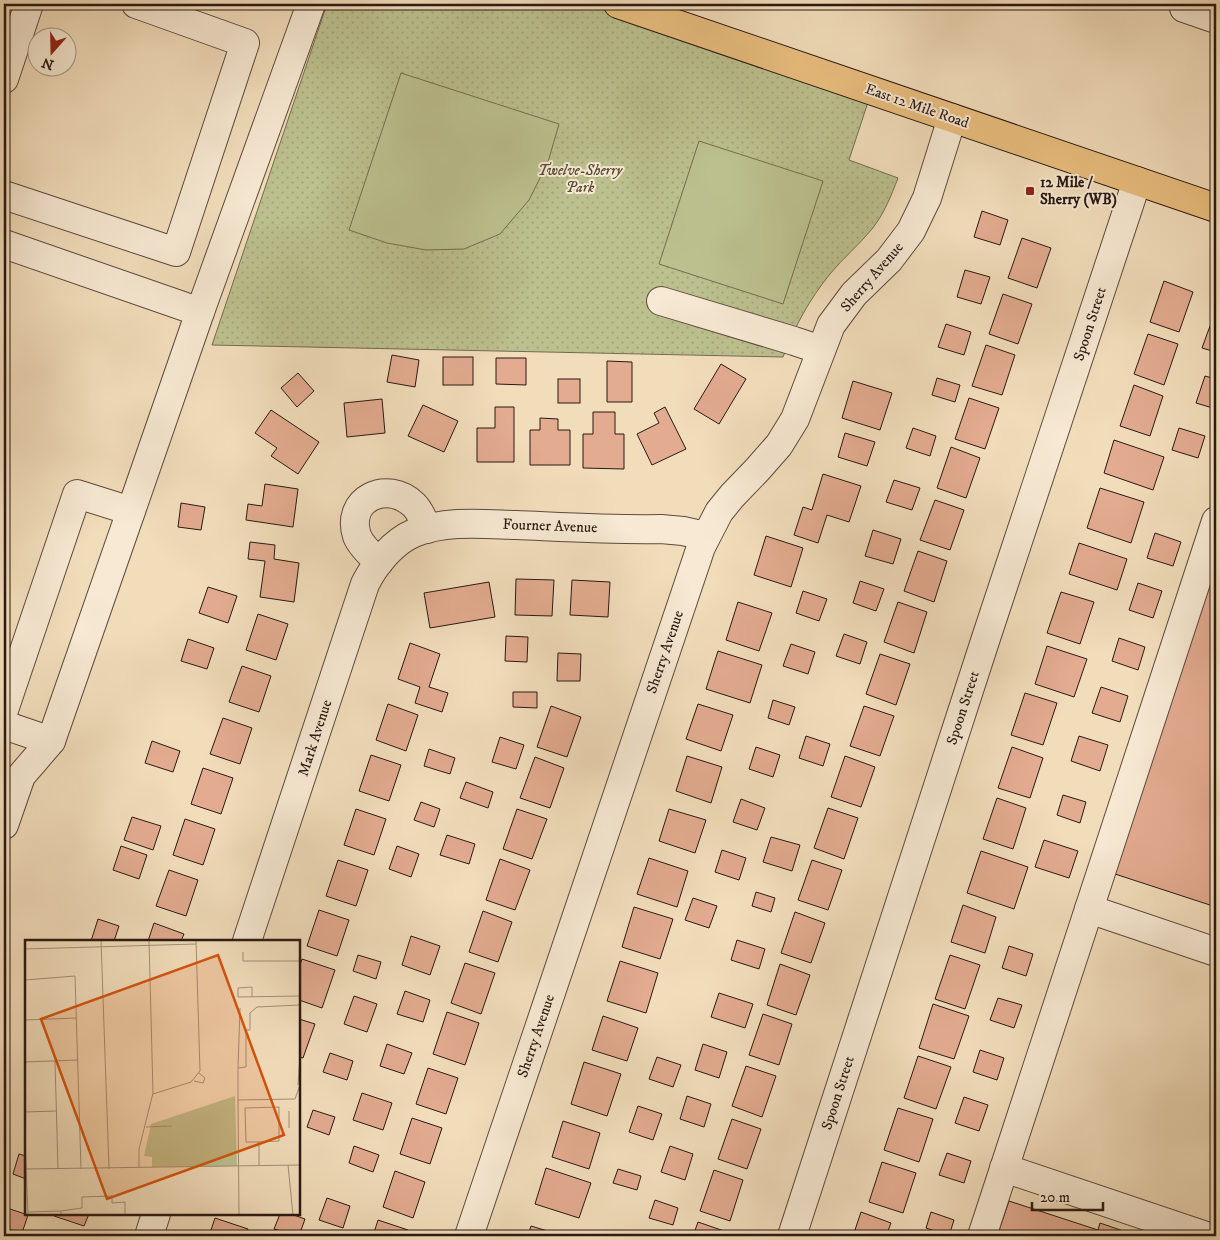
<svg xmlns="http://www.w3.org/2000/svg" width="1220" height="1240" viewBox="0 0 1220 1240" font-family="'IM FELL DW Pica',serif">
<defs>
<pattern id="grass-dots" width="8" height="8" patternUnits="userSpaceOnUse" patternTransform="scale(1.25)"><rect width="8" height="8" fill="#bcc08f"/><path d="M2 2h.1M6 6h.1" fill="none" stroke="#a2a47a" stroke-width="1.8" stroke-linecap="round"/></pattern>
</defs>
<rect width="100%" height="100%" fill="#f2ddbb"/>
<filter id="stains"><feTurbulence type="fractalNoise" baseFrequency=".004" numOctaves="4"/><feColorMatrix values="0 0 0 0 .2 0 0 0 0 .09 0 0 0 0 .02 0 0 0 .5 -.17"/></filter>
<radialGradient id="worn" r=".72"><stop offset=".6" stop-color="#630" stop-opacity="0"/><stop offset="1" stop-color="#630" stop-opacity=".3"/></radialGradient>
<path fill="url(#grass-dots)" stroke="#736c51" d="M327,4H608L871,93L849,160L898,178C891,196 884,214 872,229C859,245 843,258 830,274C809,300 795,326 783,357L212,345Z"/>
<g fill="#bcc08f" stroke="#736c51">
<polygon points="401,73 559,124 548,162 529,200 500,234 464,249 426,250 387,243 349,230"/>
<polygon points="699,141 823,181 783,304 659,264"/>
</g>
<g fill="#e3ab90" stroke="#2a1913">
<polygon points="982,211 1008,220 1000,245 974,237"/>
<polygon points="1022,238 1051,248 1037,288 1008,278"/>
<polygon points="965,270 990,277 981,304 957,297"/>
<polygon points="1164,281 1193,292 1179,332 1150,322"/>
<polygon points="1003,294 1032,304 1018,344 989,334"/>
<polygon points="946,324 971,332 964,355 938,347"/>
<polygon points="1210,326 1216,328 1216,352 1202,348"/>
<polygon points="1148,334 1178,344 1164,385 1134,374"/>
<polygon points="986,345 1015,355 1002,395 972,386"/>
<polygon points="392,355 419,360 415,387 387,382"/>
<rect x="443" y="357" width="30" height="28"/>
<polygon points="496,358 526,358 526,385 496,384"/>
<polygon points="607,361 632,362 632,402 607,402"/>
<polygon points="721,364 746,379 719,424 694,409"/>
<polygon points="298,373 314,391 297,407 281,388"/>
<polygon points="1205,376 1216,379 1216,409 1196,403"/>
<polygon points="937,378 960,385 955,402 932,395"/>
<rect x="558" y="379" width="22" height="24"/>
<polygon points="853,381 892,393 880,430 842,418"/>
<polygon points="1134,385 1163,396 1150,436 1120,426"/>
<polygon points="969,398 999,408 985,449 955,439"/>
<polygon points="382,399 385,433 347,437 344,403"/>
<polygon points="423,405 458,421 444,452 408,436"/>
<polygon points="495,407 514,407 514,462 477,462 477,428 495,428"/>
<polygon points="665,407 686,449 652,465 637,434 659,423 654,413"/>
<polygon points="271,410 319,442 298,474 271,456 277,448 255,433"/>
<polygon points="593,412 615,412 615,434 624,434 624,469 583,468 583,434 593,434"/>
<polygon points="540,418 558,419 558,430 570,430 570,465 530,465 530,430 540,430"/>
<polygon points="913,428 936,436 930,456 906,448"/>
<polygon points="1179,428 1205,436 1198,458 1172,450"/>
<polygon points="845,433 875,442 867,466 838,457"/>
<polygon points="1114,440 1164,457 1153,490 1104,473"/>
<polygon points="951,447 980,458 966,498 937,488"/>
<polygon points="823,474 861,486 849,522 827,515 818,543 794,535 803,507 812,510"/>
<polygon points="894,480 920,488 912,510 886,502"/>
<polygon points="265,484 298,489 293,527 246,520 248,504 262,506"/>
<polygon points="1100,488 1144,502 1131,543 1087,528"/>
<polygon points="935,500 964,510 950,550 920,540"/>
<polygon points="181,503 205,507 201,530 178,527"/>
<polygon points="873,530 901,539 893,564 865,556"/>
<polygon points="1155,533 1181,542 1173,566 1147,558"/>
<polygon points="766,536 803,548 791,587 754,575"/>
<polygon points="250,542 275,545 274,559 299,563 294,602 260,597 265,561 248,559"/>
<polygon points="1079,543 1127,559 1117,590 1069,574"/>
<polygon points="918,551 947,561 934,602 904,591"/>
<polygon points="1216,566 1216,907 1115,874"/>
<polygon points="516,579 554,580 552,616 515,615"/>
<polygon points="572,580 610,582 608,617 570,615"/>
<polygon points="860,581 884,589 876,611 853,603"/>
<polygon points="489,582 495,617 430,628 424,593"/>
<polygon points="1138,583 1162,591 1153,618 1129,610"/>
<polygon points="208,587 237,596 228,623 199,613"/>
<polygon points="803,591 827,599 819,621 796,613"/>
<polygon points="1061,592 1094,602 1080,644 1047,633"/>
<polygon points="738,602 772,613 759,651 726,640"/>
<polygon points="898,602 927,612 914,653 884,642"/>
<polygon points="258,614 288,624 276,660 246,650"/>
<polygon points="844,634 867,642 860,664 836,656"/>
<polygon points="506,636 528,637 527,662 505,661"/>
<polygon points="1119,638 1145,647 1138,670 1112,661"/>
<polygon points="188,639 214,648 207,669 181,661"/>
<polygon points="410,643 440,654 429,687 448,693 442,712 415,703 420,687 398,679"/>
<polygon points="791,644 815,652 808,674 783,666"/>
<polygon points="1047,646 1087,659 1074,697 1035,684"/>
<polygon points="718,651 762,665 750,703 706,689"/>
<polygon points="558,653 581,654 580,681 557,681"/>
<polygon points="880,654 910,664 896,705 866,694"/>
<polygon points="242,666 271,676 259,712 229,702"/>
<polygon points="1101,687 1128,696 1120,722 1092,713"/>
<polygon points="513,692 537,692 537,708 513,707"/>
<polygon points="1025,693 1057,703 1043,745 1011,735"/>
<polygon points="773,700 795,707 789,725 768,718"/>
<polygon points="388,704 418,715 406,751 376,740"/>
<polygon points="698,704 733,715 721,751 686,739"/>
<polygon points="551,706 581,717 567,757 537,747"/>
<polygon points="864,706 894,716 880,756 850,746"/>
<polygon points="223,718 252,728 240,764 210,754"/>
<polygon points="806,736 830,744 823,766 799,758"/>
<polygon points="1079,736 1108,745 1100,771 1071,761"/>
<polygon points="500,737 524,745 516,769 492,762"/>
<polygon points="152,741 180,751 173,772 145,763"/>
<polygon points="756,747 780,755 773,777 749,769"/>
<polygon points="1012,747 1043,758 1030,798 998,788"/>
<polygon points="429,749 455,758 450,774 424,766"/>
<polygon points="371,755 401,765 389,801 359,791"/>
<polygon points="687,756 722,767 711,803 676,791"/>
<polygon points="845,756 875,767 861,807 831,797"/>
<polygon points="535,757 564,768 550,808 520,798"/>
<polygon points="203,768 233,778 221,814 191,804"/>
<polygon points="466,782 493,792 488,808 460,798"/>
<polygon points="1063,795 1086,802 1080,823 1057,815"/>
<polygon points="997,798 1026,808 1013,849 983,839"/>
<polygon points="741,799 765,808 757,830 733,822"/>
<polygon points="421,802 440,809 434,827 414,820"/>
<polygon points="828,808 858,818 844,859 814,848"/>
<polygon points="356,809 386,819 374,855 344,845"/>
<polygon points="517,809 547,819 532,859 503,849"/>
<polygon points="669,809 706,820 695,853 659,841"/>
<polygon points="132,817 161,826 153,850 124,840"/>
<polygon points="185,819 215,829 203,865 173,855"/>
<polygon points="447,835 475,844 469,864 440,855"/>
<polygon points="771,837 800,845 792,871 763,862"/>
<polygon points="1044,840 1078,851 1069,878 1035,867"/>
<polygon points="121,846 147,855 139,879 113,870"/>
<polygon points="397,846 419,854 411,877 389,869"/>
<polygon points="722,850 746,858 739,880 715,872"/>
<polygon points="981,851 1028,867 1014,909 967,893"/>
<polygon points="649,858 688,871 677,907 637,894"/>
<polygon points="500,859 530,870 515,910 486,900"/>
<polygon points="338,860 368,870 356,906 326,896"/>
<polygon points="812,860 842,870 828,910 798,900"/>
<polygon points="169,870 198,880 186,916 156,906"/>
<polygon points="756,892 775,898 771,912 752,906"/>
<polygon points="693,898 717,906 709,928 685,920"/>
<polygon points="963,905 996,917 985,953 951,942"/>
<polygon points="634,907 673,919 660,959 622,947"/>
<polygon points="319,910 349,920 337,956 307,946"/>
<polygon points="483,911 512,922 498,962 469,952"/>
<polygon points="795,912 825,923 811,963 781,953"/>
<polygon points="98,919 119,926 114,941 91,941"/>
<polygon points="154,923 184,934 181,941 148,941"/>
<polygon points="411,936 440,946 430,975 402,965"/>
<polygon points="737,940 765,949 759,969 731,960"/>
<polygon points="1009,946 1033,954 1026,976 1002,968"/>
<polygon points="358,955 381,962 376,979 353,971"/>
<polygon points="950,955 980,965 965,1009 935,999"/>
<polygon points="302,959 335,970 322,1008 299,1000 299,968"/>
<polygon points="620,961 658,973 646,1013 607,1001"/>
<polygon points="465,963 495,973 481,1014 451,1003"/>
<polygon points="780,964 810,975 796,1015 767,1005"/>
<polygon points="405,991 430,1000 423,1022 397,1014"/>
<polygon points="719,993 753,1004 745,1028 711,1017"/>
<polygon points="354,996 377,1004 367,1032 344,1024"/>
<polygon points="998,998 1022,1005 1014,1028 990,1020"/>
<polygon points="933,1004 969,1016 954,1059 919,1048"/>
<polygon points="447,1012 479,1023 465,1065 433,1054"/>
<polygon points="763,1014 792,1024 779,1065 749,1055"/>
<polygon points="603,1016 638,1028 627,1061 592,1050"/>
<polygon points="299,1019 315,1024 303,1058 299,1057"/>
<polygon points="387,1044 412,1053 404,1074 380,1066"/>
<polygon points="703,1044 727,1052 719,1078 695,1070"/>
<polygon points="980,1050 1004,1058 997,1080 973,1072"/>
<polygon points="330,1053 353,1061 347,1080 323,1072"/>
<polygon points="918,1056 951,1067 936,1109 904,1098"/>
<polygon points="657,1057 681,1065 673,1087 649,1079"/>
<polygon points="584,1062 621,1074 607,1116 571,1104"/>
<polygon points="746,1066 776,1076 762,1117 732,1106"/>
<polygon points="428,1068 458,1078 446,1114 416,1104"/>
<polygon points="362,1093 392,1103 383,1130 353,1120"/>
<polygon points="687,1096 711,1104 704,1127 680,1119"/>
<polygon points="964,1097 988,1105 979,1131 955,1123"/>
<polygon points="638,1106 662,1114 653,1140 629,1132"/>
<polygon points="898,1108 933,1119 919,1162 884,1150"/>
<polygon points="313,1110 335,1117 329,1135 307,1127"/>
<polygon points="412,1118 442,1128 430,1164 400,1154"/>
<polygon points="732,1119 761,1129 747,1169 718,1159"/>
<polygon points="563,1121 600,1133 589,1169 552,1157"/>
<polygon points="354,1146 379,1155 373,1172 349,1163"/>
<polygon points="670,1146 693,1154 685,1180 661,1172"/>
<polygon points="947,1153 971,1161 964,1183 939,1175"/>
<polygon points="19,1154 26,1156 26,1179 13,1174"/>
<polygon points="882,1162 916,1173 903,1213 869,1202"/>
<polygon points="546,1168 591,1183 579,1218 535,1204"/>
<polygon points="618,1169 641,1176 637,1190 613,1183"/>
<polygon points="714,1170 743,1180 730,1221 700,1211"/>
<polygon points="395,1171 425,1182 413,1218 383,1207"/>
<polygon points="327,1198 350,1206 343,1228 319,1220"/>
<polygon points="655,1200 678,1208 673,1225 649,1218"/>
<polygon points="1009,1201 1098,1230 1100,1223 1138,1236 997,1236"/>
<polygon points="4,1207 28,1215 22,1233 4,1228"/>
<polygon points="861,1212 891,1223 886,1236 853,1236"/>
<polygon points="931,1212 954,1220 949,1236 926,1228"/>
<polygon points="55,1214 89,1214 84,1226 54,1216"/>
<polygon points="280,1214 291,1214 305,1219 299,1236 274,1229"/>
<polygon points="215,1218 248,1229 245,1236 209,1236"/>
<polygon points="378,1220 408,1230 406,1236 373,1236"/>
<polygon points="698,1222 727,1232 726,1236 693,1236"/>
<polygon points="531,1226 564,1236 528,1236"/>
</g>
<g fill="none" stroke-linecap="round" stroke-linejoin="round">
<defs>
<g id="minor">
<polyline points="1185,4 1184,8 1216,19"/>
<polyline points="4,79 29,4"/>
<polyline points="4,195 176,252 245,43 136,4"/>
<polyline points="4,244 200,312 131,511 77,494 4,710"/>
<polyline points="661,301 794,341 821,350"/>
<polyline points="200,312 311,4"/>
<path d="M379,562C371,555 361,546 357,536C345,499 387,479 414,505C420,511 424,521 427,529"/>
<polyline points="4,725 51,741"/>
<polyline points="4,825 21,776 51,741 131,511"/>
<polyline points="1089,909 1216,952"/>
<path d="M247,941L365,584C375,564 393,542 414,533C446,520 483,524 516,525C564,527 613,530 661,529L683,531L705,536"/>
<polyline points="1004,1168 1206,1236"/>
<polyline points="149,1236 156,1214"/>
<polyline points="469,1236 701,547 719,512 732,496 757,470 779,445 795,419 831,325 854,294 889,260 911,231 927,198 952,118"/>
<polyline points="792,1236 985,641 1137,181"/>
<polyline points="982,1236 1216,521"/>
</g>
<polyline id="major" points="618,4 1216,208"/>
</defs>
<use href="#minor" stroke="#5c4a3d" stroke-width="30"/>
<use href="#major" stroke="#2a1913" stroke-width="30"/>
<use href="#minor" stroke="#f7e9d3" stroke-width="28"/>
<use href="#major" stroke="#e9be7e" stroke-width="28"/>
</g>
<rect fill="#8f2418" stroke="#f7e9d3" stroke-width="2" x="1025" y="186" width="10" height="10" rx="2.5"/>
<g text-anchor="middle" dominant-baseline="central" stroke-width="4" stroke-linejoin="round" paint-order="stroke">
<g font-size="15" fill="#2a1913" stroke="#f7e9d3">
<text transform="translate(917 106) rotate(19)">East 12 Mile Road</text>
<text transform="translate(872 277) rotate(-49)">Sherry Avenue</text>
<text transform="translate(1090 324) rotate(-72)">Spoon Street</text>
<text transform="translate(550 526) rotate(2)">Fourner Avenue</text>
<text transform="translate(665 652) rotate(-71)">Sherry Avenue</text>
<text transform="translate(963 708) rotate(-72)">Spoon Street</text>
<text transform="translate(315 738) rotate(-72)">Mark Avenue</text>
<text transform="translate(536 1036) rotate(-71)">Sherry Avenue</text>
<text transform="translate(838 1093) rotate(-72)">Spoon Street</text>
</g>
<g font-size="15" font-style="italic" fill="#564b38" stroke="#f7e9d3">
<text x="580" y="170">Twelve-Sherry<tspan x="580" dy="17">Park</tspan></text>
</g>
<g font-size="15" font-weight="bold" fill="#2a1913" stroke="#f7e9d3" text-anchor="start">
<text x="1040" y="182">12 Mile /<tspan x="1040" dy="17">Sherry (WB)</tspan></text>
</g>
</g>
<g transform="translate(25 940)">
<rect width="275" height="275" fill="#f2ddbb"/>
<path d="M210,156L212,226L127,227V217L119,216L126,184Z" fill="#bcc08f"/>
<path d="M196,180L197,205L171,206L174,187L184,181ZM149,191L150,211L130,212L129,192Z" fill="#bcc08f"/>
<path fill="none" stroke="#a28f78" stroke-width="1" d="M76,0L84,229M0,9L171,4M218,12V21H275M0,40L50,36L56,229M227,57V47L213,48V57L275,56M275,65L232,67L225,73V90H221V127L213,128V160L270,159L275,145M0,80L51,78M30,121L33,229M0,122L53,120M213,128L215,68M169,141L178,143L180,138L174,133M273,145L275,116M128,154L166,142L175,131L171,0M213,160L214,275M264,171V188M0,172L31,171M121,187L147,186M0,201L3,275M234,202H221L220,168L254,167V201L234,202V225M263,225L268,275M114,228V209L128,153L124,0M0,229L275,225M36,271L57,268V257L87,256V263L100,262V275M3,272L36,271V275"/>
<path fill="#d5530d" fill-opacity="0.15" stroke="#d5530d" stroke-width="2.5" d="M193,15L259,195L82,259L16,79Z"/>
<rect width="275" height="275" fill="none" stroke="#2a1913" stroke-width="2.5"/>
</g>
<rect width="1220" height="1240" fill="none" stroke="#f2ddbb" stroke-width="20"/>
<rect x="5" y="5" width="1210" height="1230" fill="none" stroke="#2a1913" stroke-width="2.5"/>
<rect x="10" y="10" width="1200" height="1220" fill="none" stroke="#2a1913"/>
<g transform="translate(52 52) rotate(200)"><circle r="24" fill="#f7e9d3" stroke="#a59686"/>
<path d="M0-4L9 19L0 12L-9 19Z" fill="#8f2418"/>
<text y="-8" font-size="14" font-weight="bold" text-anchor="middle" fill="#2a1913">N</text>
</g>
<path d="M1032 1202v8h71v-8" fill="none" stroke="#2a1913" stroke-width="2.5"/>
<text x="1040" y="1202" font-size="15" fill="#2a1913" stroke="#f7e9d3" stroke-width="4" paint-order="stroke">20 m</text>
<rect width="100%" height="100%" filter="url(#stains)"/>
<rect width="100%" height="100%" fill="url(#worn)"/>
</svg>
